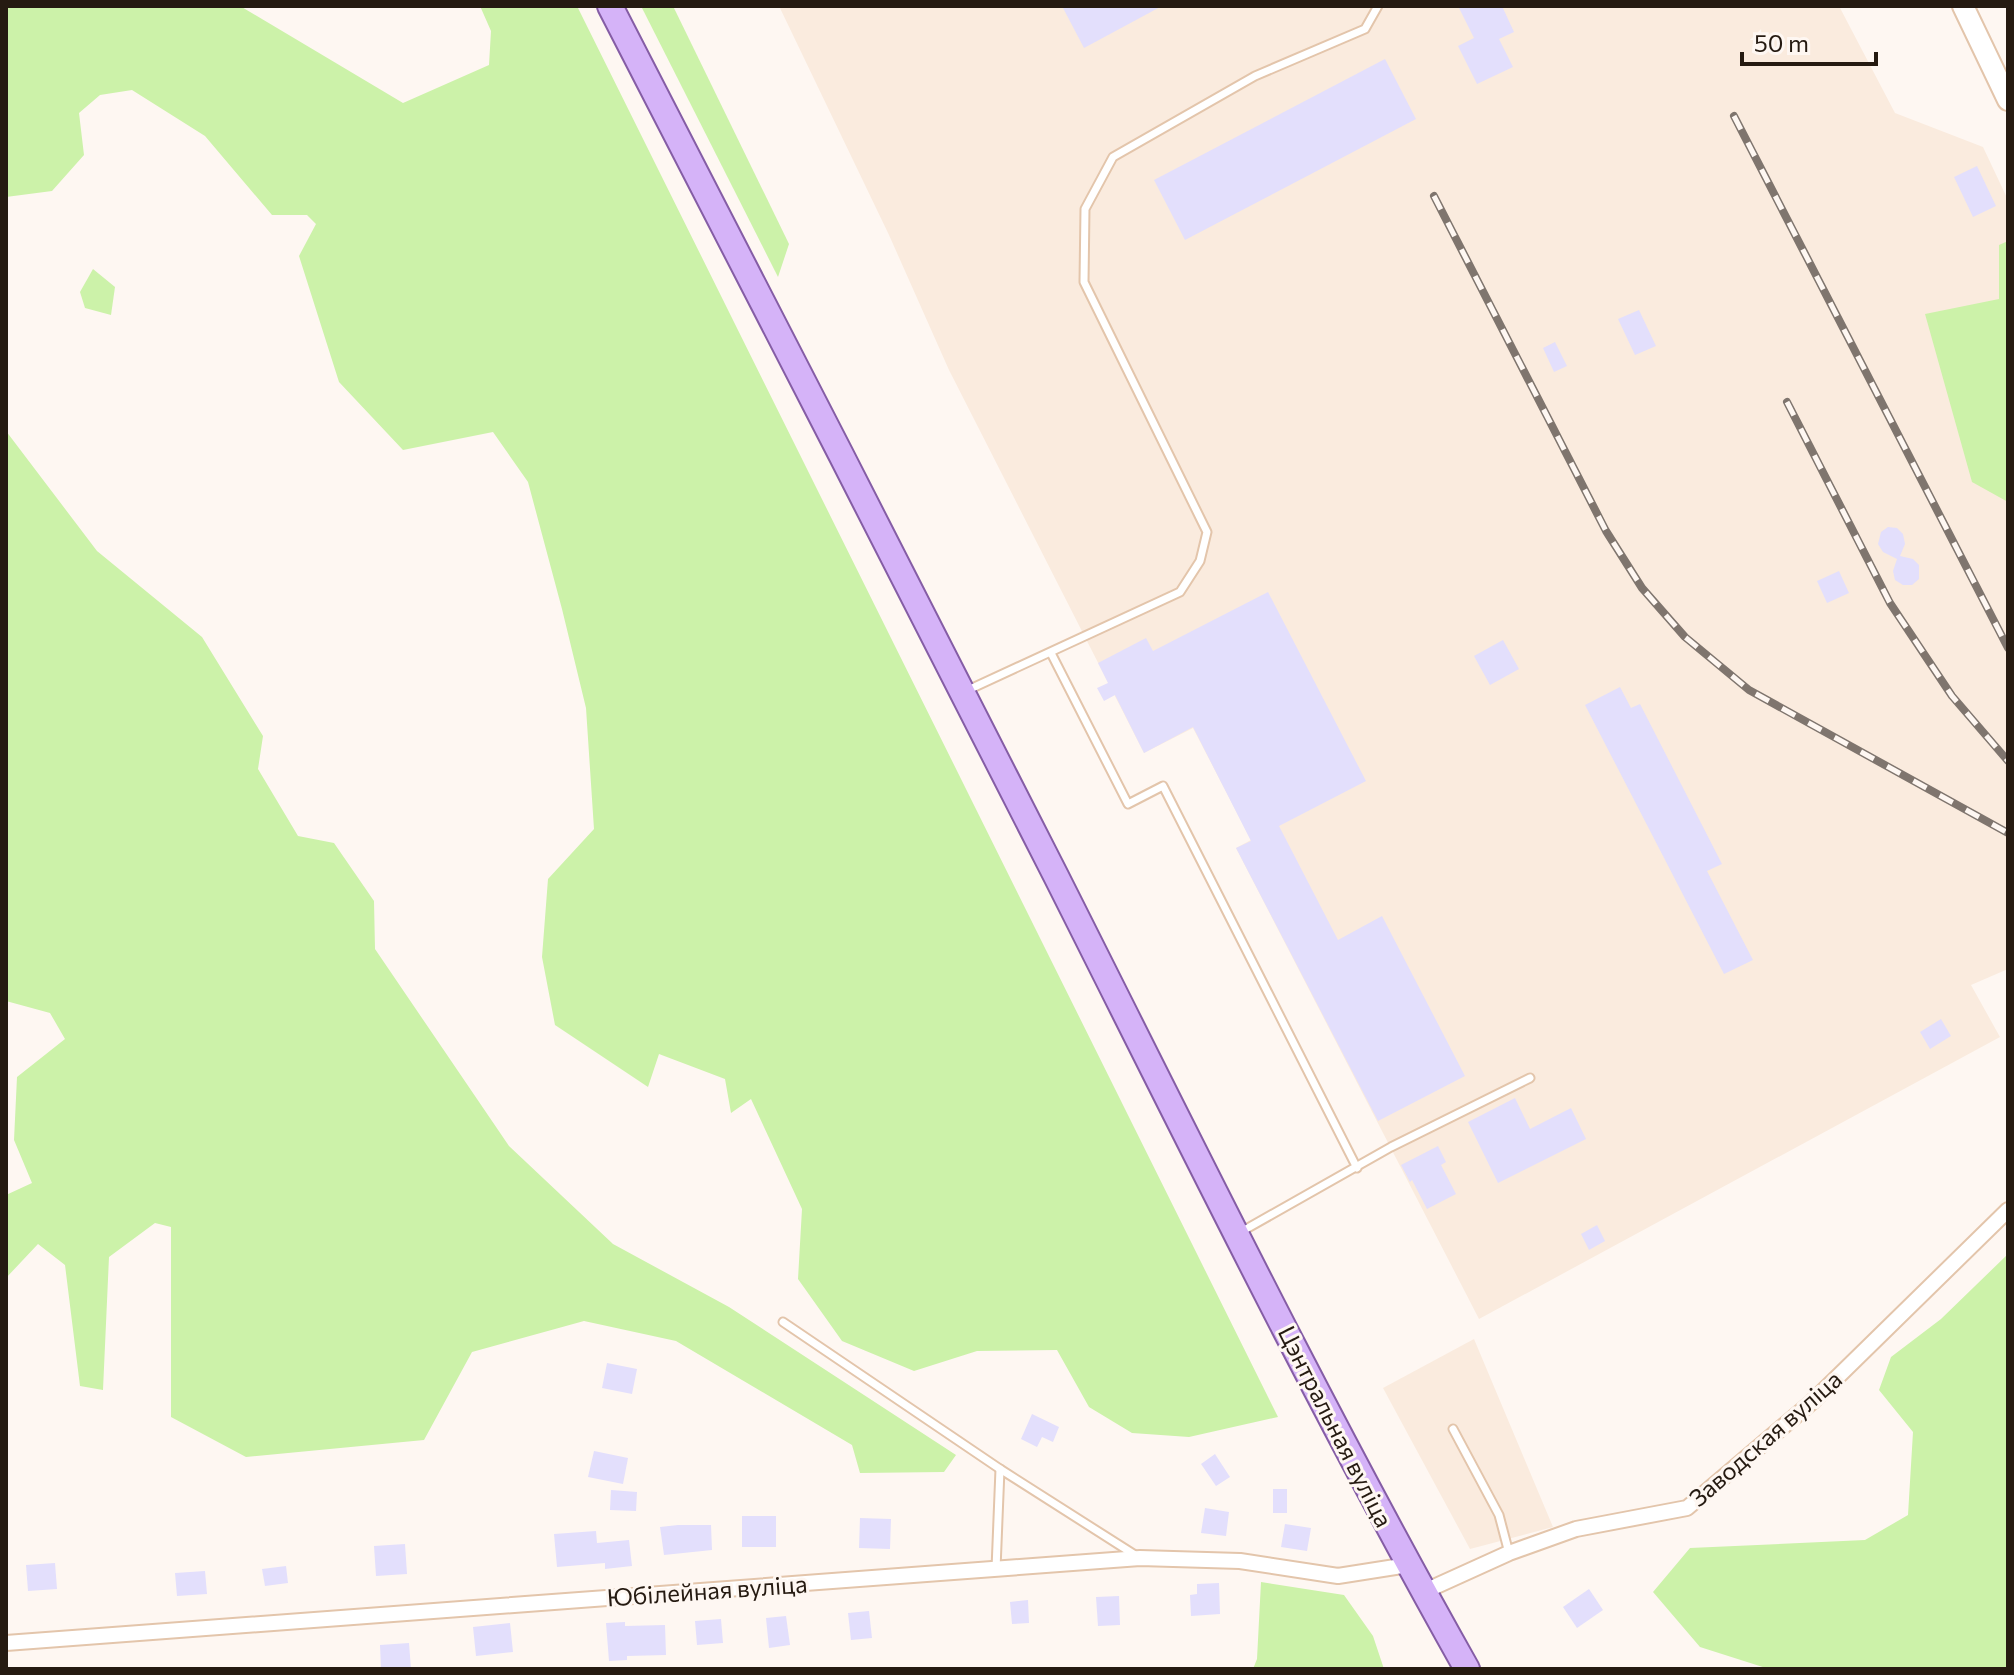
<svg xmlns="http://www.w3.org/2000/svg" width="2014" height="1675" viewBox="0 0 2014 1675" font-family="Commissioner,sans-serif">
<rect width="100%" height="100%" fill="#fef7f2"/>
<g fill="#faebde">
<polygon points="779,6 1839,6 1895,113 1983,147 2008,200 2008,969 1971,985 2000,1037 1479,1319 1236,848 1251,840 1193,728 1144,753 949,370 889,235"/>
<polygon points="1474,1339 1553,1527 1470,1549 1383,1388"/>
</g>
<g fill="#ccf2a9">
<polygon points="6,6 240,6 403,103 489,65 491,31 480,6 577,6 1278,1417 1189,1437 1132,1433 1089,1407 1057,1350 977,1351 914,1371 842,1341 798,1279 802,1209 751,1099 731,1113 725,1079 659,1054 648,1087 555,1025 542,957 548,879 594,829 586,708 562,609 528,482 493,432 403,450 339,382 299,256 316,224 307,215 272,215 205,136 132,90 100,95 79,113 84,155 52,191 6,197"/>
<polygon points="641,6 673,6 789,244 778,277"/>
<polygon points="2008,241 2008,502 1972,482 1925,314 1999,299 1999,245"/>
<polygon points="93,269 115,287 111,315 85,308 80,292"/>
<polygon points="6,431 97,551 202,637 263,736 258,769 298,836 334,843 374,901 375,949 509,1146 613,1244 729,1307 956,1455 944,1472 860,1473 852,1445 676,1341 584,1321 472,1352 424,1440 246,1457 171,1417 171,1227 155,1223 109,1257 103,1390 80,1386 65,1265 38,1244 6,1278 6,1195 32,1183 14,1140 17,1077 65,1039 50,1013 6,1001"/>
<polygon points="2008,1254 2008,1669 1769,1669 1700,1647 1653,1592 1690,1548 1865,1540 1908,1515 1913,1432 1879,1390 1891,1357 1941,1319"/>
<polygon points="1261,1582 1344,1595 1373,1636 1384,1669 1253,1669 1257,1659"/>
</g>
<g fill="#e3dffc">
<polygon points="1062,6 1162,6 1084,48"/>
<polygon points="1458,6 1502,6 1514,32 1499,39 1513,67 1477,84 1458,46 1474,38"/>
<polygon points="1385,59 1416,119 1185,240 1154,180"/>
<polygon points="1977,166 1996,206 1973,217 1954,177"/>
<polygon points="1639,310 1656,346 1635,355 1618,319"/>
<polygon points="1555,342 1567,366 1554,372 1543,348"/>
<polygon points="1888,527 1897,528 1903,534 1905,544 1900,556 1913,559 1919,565 1919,579 1912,585 1903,585 1895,580 1893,571 1897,559 1883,552 1878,544 1881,532"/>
<polygon points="1839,571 1849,593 1827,603 1817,581"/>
<polygon points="1268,592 1366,781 1279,826 1338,940 1382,916 1465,1076 1378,1121 1236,848 1251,841 1193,727 1144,753 1115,695 1104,701 1097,688 1108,683 1098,663 1146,638 1153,651"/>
<polygon points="1503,640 1519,669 1490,685 1474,656"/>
<polygon points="1620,687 1631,708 1640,704 1722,864 1707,871 1753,960 1724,974 1585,705"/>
<polygon points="1941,1019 1951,1036 1930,1049 1920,1032"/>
<polygon points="1515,1098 1530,1129 1571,1108 1586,1139 1498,1183 1468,1122"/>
<polygon points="1438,1146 1446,1162 1441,1165 1456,1194 1427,1209 1412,1180 1410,1182 1401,1165"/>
<polygon points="1597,1225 1605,1241 1589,1250 1581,1234"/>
<polygon points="607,1363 637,1369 632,1394 602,1388"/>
<polygon points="1032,1414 1059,1427 1053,1442 1042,1437 1037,1447 1021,1439"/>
<polygon points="594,1451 628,1458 623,1484 588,1477"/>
<polygon points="1215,1454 1230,1477 1216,1486 1201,1464"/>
<rect x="1273" y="1489" width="14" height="24"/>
<polygon points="611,1490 637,1492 636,1511 610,1510"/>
<polygon points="1205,1508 1229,1512 1226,1536 1201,1533"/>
<rect x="742" y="1516" width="34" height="31"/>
<polygon points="860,1518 891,1519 890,1549 859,1548"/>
<polygon points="1285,1524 1311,1528 1307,1551 1281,1547"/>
<polygon points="678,1525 711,1525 712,1550 664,1555 660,1527"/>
<polygon points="596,1531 597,1543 629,1540 632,1566 605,1569 605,1563 557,1567 554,1534"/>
<polygon points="405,1544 407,1574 376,1576 374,1546"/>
<polygon points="55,1563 57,1589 28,1591 26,1565"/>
<polygon points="286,1566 288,1583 265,1586 262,1569"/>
<polygon points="205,1571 207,1594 177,1596 175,1573"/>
<polygon points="1219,1583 1220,1614 1191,1616 1190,1595 1197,1594 1197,1584"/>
<polygon points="1589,1589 1603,1610 1577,1628 1563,1607"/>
<polygon points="1119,1596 1120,1625 1098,1626 1096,1597"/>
<polygon points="1028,1600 1029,1623 1012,1624 1010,1602"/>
<polygon points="869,1611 872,1638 851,1640 848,1613"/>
<polygon points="786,1616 790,1645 769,1648 766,1618"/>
<polygon points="721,1619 723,1643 697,1645 695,1621"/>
<polygon points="625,1622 625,1626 665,1625 666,1655 627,1656 627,1660 609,1661 606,1623"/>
<polygon points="510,1623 513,1652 476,1656 473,1627"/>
<polygon points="409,1643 411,1669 381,1669 380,1645"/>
</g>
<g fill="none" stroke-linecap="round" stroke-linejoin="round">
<defs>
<g id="lane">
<polyline points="1051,653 1128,804 1163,786 1357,1168"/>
<polyline points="968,690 1180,592 1200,561 1207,532 1084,282 1085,209 1113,157 1255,76 1365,29 1378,6"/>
<polyline points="1239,1233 1391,1147 1530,1078"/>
<polyline points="783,1322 1000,1469 1135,1555"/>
<polyline points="1453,1429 1499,1515 1509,1553"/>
<polyline points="996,1569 1000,1469"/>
</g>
<g id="street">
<polyline points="1423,1592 1509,1553 1576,1529 1687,1508 1812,1402 2008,1210"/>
<polyline points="6,1643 1140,1558 1240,1561 1338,1576 1408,1565"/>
</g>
<polyline id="secondary" points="1963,6 2008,100"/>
<path id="primary" d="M610,6C759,296 909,585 1056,876C1190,1142 1321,1410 1467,1669"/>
</defs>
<use href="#lane" stroke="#e3c5ab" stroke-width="11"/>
<use href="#street" stroke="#e3c5ab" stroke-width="18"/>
<use href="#secondary" stroke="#e3c5ab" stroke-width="24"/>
<use href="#primary" stroke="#855da5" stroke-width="28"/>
<use href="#lane" stroke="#fff" stroke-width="7"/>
<use href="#street" stroke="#fff" stroke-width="14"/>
<use href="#secondary" stroke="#fff" stroke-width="20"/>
<use href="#primary" stroke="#d5b3f8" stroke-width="24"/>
<defs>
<g id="rail">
<polyline points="1734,116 2008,648"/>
<polyline points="1434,196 1606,531 1642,588 1685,637 1749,690 2008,833"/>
<polyline points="1787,402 1890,603 1952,696 2008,761"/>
</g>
</defs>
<use href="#rail" stroke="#7f756e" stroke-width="8"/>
<use href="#rail" stroke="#fef7f2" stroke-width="5" stroke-dasharray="15" stroke-linecap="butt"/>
</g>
<g text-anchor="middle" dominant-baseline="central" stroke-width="6" stroke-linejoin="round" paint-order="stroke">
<g font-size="24" fill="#251a11" stroke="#fef7f2">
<text transform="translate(1336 1426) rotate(63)">Цэнтральная вуліца</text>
<text transform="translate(1765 1438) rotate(-41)">Заводская вуліца</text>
<text transform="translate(707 1590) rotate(-4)">Юбілейная вуліца</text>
</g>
</g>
<rect width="2014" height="1675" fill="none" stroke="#251a11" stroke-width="16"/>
<path d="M1742 52v12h134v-12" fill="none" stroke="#251a11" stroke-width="4"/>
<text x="1754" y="52" font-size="24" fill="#251a11" stroke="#fef7f2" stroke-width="6" paint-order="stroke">50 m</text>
</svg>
